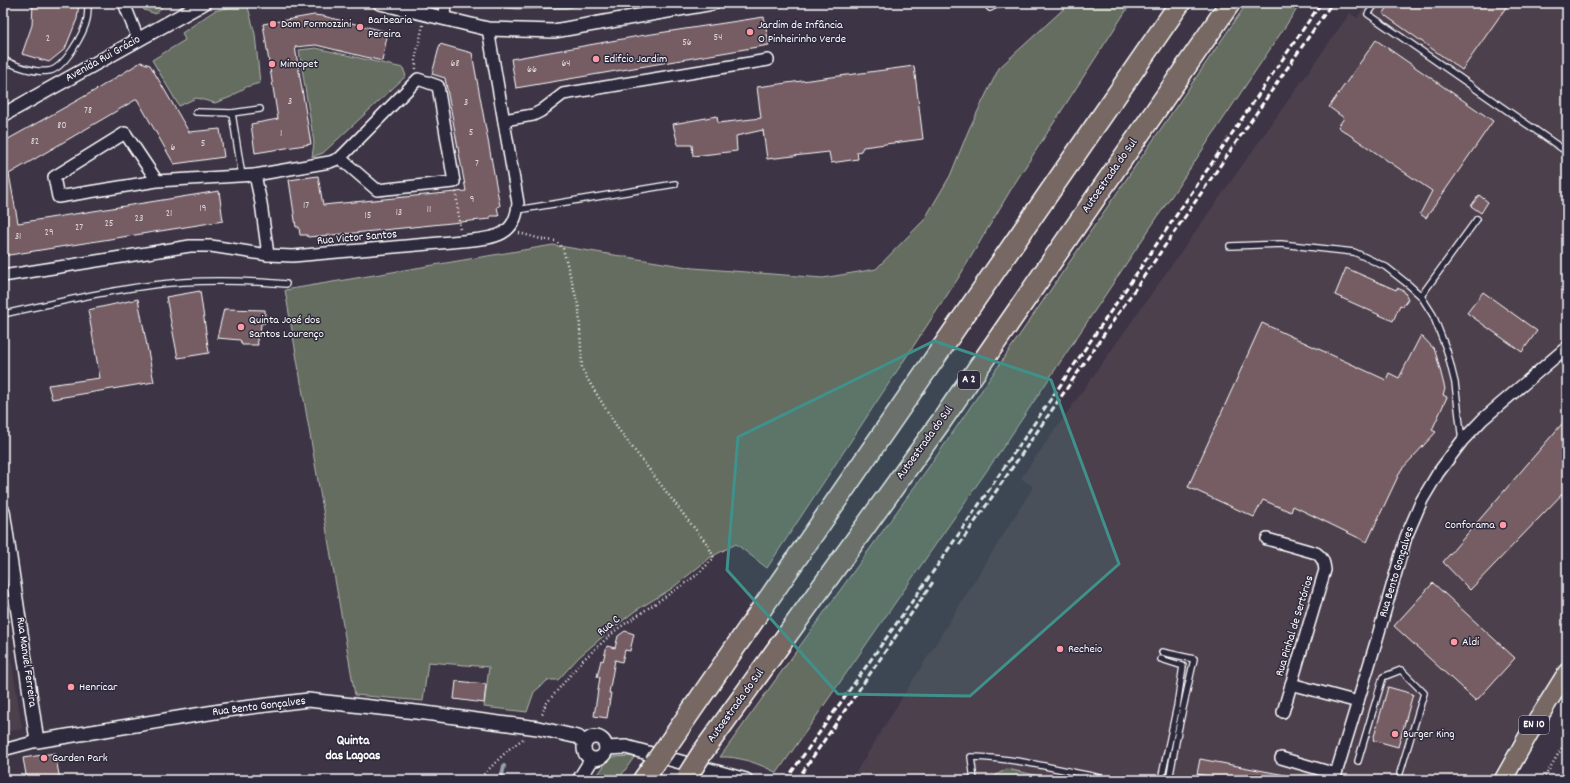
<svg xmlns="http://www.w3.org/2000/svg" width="1570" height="783" viewBox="0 0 1570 783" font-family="Dekko,sans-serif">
<rect width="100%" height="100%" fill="#3d3445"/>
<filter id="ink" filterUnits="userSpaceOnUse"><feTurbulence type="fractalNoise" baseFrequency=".025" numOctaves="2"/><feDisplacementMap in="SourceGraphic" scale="8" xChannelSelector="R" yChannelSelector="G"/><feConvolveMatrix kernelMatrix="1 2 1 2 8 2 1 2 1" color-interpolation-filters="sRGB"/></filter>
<g filter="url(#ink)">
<g fill="#4e404e">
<polygon points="1367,3 1567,3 1567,655 1523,722 1490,780 851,780 1033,487 1021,478 1350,13 1357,18"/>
<polygon points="3,606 22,729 3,732"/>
</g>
<g fill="#656d60" stroke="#b2b6b0">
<polygon points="141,3 165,3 156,14 144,10"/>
<polygon points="247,3 255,34 260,83 246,87 231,97 215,103 196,98 179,106 152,60 185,40 182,33 214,11"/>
<polygon points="458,3 591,3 567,8 517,9"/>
<polygon points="1070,3 1131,3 1013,186 959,277 767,568 736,544 711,557 671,589 635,611 607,633 579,657 558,680 548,680 534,692 527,712 484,707 489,667 428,662 423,701 355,695 285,290 553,245 694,268 823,278 876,269 924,220 950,176 969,129 999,68"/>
<path d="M1247,3H1301L1006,443L777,773C760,764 739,756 720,757L936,457Z"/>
<polygon points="316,48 403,68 406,76 323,153 312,157 314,143 299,50"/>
<polygon points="635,756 618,780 594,780 610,757"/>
<polygon points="1007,769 1058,780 1059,780 994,780 996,775"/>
</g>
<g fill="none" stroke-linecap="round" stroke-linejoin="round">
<polyline stroke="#97a1b0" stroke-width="4" points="501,780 504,766"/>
</g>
<g fill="#745d64" stroke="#fff">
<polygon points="33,3 79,3 77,19 65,49 49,62 22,54 32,25"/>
<polygon points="1391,3 1509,3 1462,70 1383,14"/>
<polygon points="314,15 323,16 388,32 382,61 316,45 295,47 311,144 255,153 251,124 278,119 263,24"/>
<polygon points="764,17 769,45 516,88 511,59 639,36"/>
<polygon points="1376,40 1493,121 1426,218 1420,214 1432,191 1338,127 1344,118 1329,107"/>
<polygon points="440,44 472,53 500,206 497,207 499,216 490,216 490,219 354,233 308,237 307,235 300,235 299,227 296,227 289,180 318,176 323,205 466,191 445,78 432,74"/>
<polygon points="141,62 150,65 189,132 220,129 224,157 174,164 137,99 9,174 18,223 219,191 223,221 3,256 3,142 94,91"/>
<polygon points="914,66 923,139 863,147 861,151 857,152 858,159 831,163 829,152 767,159 763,130 736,136 737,151 693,156 692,145 678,145 673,124 717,116 718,123 761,118 757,87"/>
<polygon points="1479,195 1488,202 1481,213 1471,206"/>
<polygon points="1346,268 1396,290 1397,288 1404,291 1408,299 1403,306 1400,305 1393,321 1335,295"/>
<polygon points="200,291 209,353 178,358 166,297"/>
<polygon points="1483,292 1537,331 1522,352 1467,313"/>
<polygon points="138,299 154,382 52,399 48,385 100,378 88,310"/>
<polygon points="224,309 265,310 265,323 261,324 260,334 256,332 258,345 242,345 240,340 217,338"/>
<polygon points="1262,323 1386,380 1389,373 1399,378 1421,335 1435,350 1445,389 1443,395 1447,397 1432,430 1436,432 1401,470 1367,542 1293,506 1291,512 1263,500 1254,517 1188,487"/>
<polygon points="1567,418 1567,489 1470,590 1443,562"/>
<polygon points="1433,583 1515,658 1476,701 1394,626"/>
<polygon points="625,631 634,634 630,651 625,650 622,662 615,660 609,693 611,693 607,718 594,716 600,677 597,677 601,660 603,661 607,646 615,648 618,636"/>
<polygon points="456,681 486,684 484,703 454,699"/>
<polygon points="1388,687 1413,694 1398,747 1373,740"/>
<polygon points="55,753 60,780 27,780 23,758"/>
<polygon points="1200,759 1285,775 1284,780 1230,780 1197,774"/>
</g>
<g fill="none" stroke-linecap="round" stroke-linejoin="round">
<defs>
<g id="service">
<polyline points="986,3 990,8 1000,3"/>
<polyline points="1376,3 1368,14 1567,152"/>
<path d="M3,60C16,66 33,73 48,71C64,70 84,33 87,19C88,14 88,8 88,3"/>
<polyline points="196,112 232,113"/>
<polyline points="242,176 232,113 260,109"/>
<polyline points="517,210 675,184"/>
<polyline points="1230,246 1281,244 1354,252 1386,267 1409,285 1421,296 1433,315 1447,351 1455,383 1462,441"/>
<polyline points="1421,296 1477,219"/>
<path d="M3,314C61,302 124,286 183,282C217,280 252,281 286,284"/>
<polyline points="1162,652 1194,659 1178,731 1169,780"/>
<polyline points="1358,761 1383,677 1401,670 1424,693 1400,773"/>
<path d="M974,780L971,757C1018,758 1063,770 1109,780"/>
<polyline points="1161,780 1177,706 1183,666 1161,659"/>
</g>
<g id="minor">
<polyline points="124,3 138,39"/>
<polyline points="444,18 445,3"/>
<polyline points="504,120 533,115 541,111 563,94 768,60"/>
<polyline points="255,175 330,162 340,158 418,79 438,86 454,182 377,190 340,158"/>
<polyline points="157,181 58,197 54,177 125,133 157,181 255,175 261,203 268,255"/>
<path d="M3,276L190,246H211L268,255L293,256L462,241C490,238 516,239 518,203L488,29"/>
<path d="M1267,539L1316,553C1323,558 1324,562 1325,570L1283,712"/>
<polyline points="1291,684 1358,702"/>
<polyline points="3,750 37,741"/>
<polyline points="1281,758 1336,774"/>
<polyline points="1334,780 1377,639 1406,537 1422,500 1438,473 1462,441 1483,419 1567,347"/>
</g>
<g id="tertiary">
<polyline points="380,3 488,29 554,31 713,3"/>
<polyline points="3,115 204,3"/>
<polyline points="3,511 37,741 227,710 308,700 425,713 538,728 578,737 585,743"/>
<circle cx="595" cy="748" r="11"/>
<polyline points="606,748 626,747 746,780"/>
<polyline points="579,780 592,759"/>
</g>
<polyline id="primary" points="1503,780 1534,725 1567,672"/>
<g id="motorway">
<polyline points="669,743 1180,3"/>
<polyline points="702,753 940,423 1230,3"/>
<polyline points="643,780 655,763"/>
</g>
</defs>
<use href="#service" stroke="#fff" stroke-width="8"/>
<use href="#minor" stroke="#fff" stroke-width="14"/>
<use href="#tertiary" stroke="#fff" stroke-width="16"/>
<use href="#primary" stroke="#fff" stroke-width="20"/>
<use href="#motorway" stroke="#fff" stroke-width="23"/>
<g stroke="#fff" stroke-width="2.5" stroke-dasharray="1 3" stroke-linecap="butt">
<polyline points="416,69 415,60 423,25"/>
<polyline points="456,192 460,229"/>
<polyline points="519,233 545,240 556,241 563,249 579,308 582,369 591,385 619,430 687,519 708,545 714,558 697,575 616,630 583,660 545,705 542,716"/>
<polyline points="478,780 509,749 523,739"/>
<polyline points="1543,780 1567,739"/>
</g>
<use href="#service" stroke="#2f2a3d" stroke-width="5.5"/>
<use href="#minor" stroke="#2f2a3d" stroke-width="11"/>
<use href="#tertiary" stroke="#2f2a3d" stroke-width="13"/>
<use href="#primary" stroke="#776864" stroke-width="17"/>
<use href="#motorway" stroke="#776864" stroke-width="20"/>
<g stroke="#fff" stroke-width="3" stroke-dasharray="6 3" stroke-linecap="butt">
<polyline points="959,545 1332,3"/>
<polyline points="786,780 937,566 1321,3"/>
<polyline points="797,780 933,582"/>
</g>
<defs>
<g id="motorway-bridge">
<polyline points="655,763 669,743"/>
<polyline points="688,775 702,753"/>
</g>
</defs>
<use href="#motorway-bridge" stroke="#fff" stroke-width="23" stroke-linecap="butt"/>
<use href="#motorway-bridge" stroke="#776864" stroke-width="20"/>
</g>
</g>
<path fill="#3f918b" fill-opacity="0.2" stroke="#3f918b" stroke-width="3" stroke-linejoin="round" d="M934,341L1051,380L1119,564L970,696L838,694L727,570L738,437Z"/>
<g fill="#ff9aa2" stroke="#2f2a3d" stroke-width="1.5">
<circle cx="273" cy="24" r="4"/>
<circle cx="360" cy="27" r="4"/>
<circle cx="750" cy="32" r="4"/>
<circle cx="596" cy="59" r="4"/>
<circle cx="272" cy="64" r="4"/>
<circle cx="241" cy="327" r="4"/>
<circle cx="1503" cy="525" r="4"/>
<circle cx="1454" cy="642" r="4"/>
<circle cx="1060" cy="649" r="4"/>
<circle cx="71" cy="687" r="4"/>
<circle cx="1395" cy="734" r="4"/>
<circle cx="44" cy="758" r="4"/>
</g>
<g text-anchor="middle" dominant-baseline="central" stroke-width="3" stroke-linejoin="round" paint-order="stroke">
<g font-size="10" fill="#dcd6d8">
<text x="718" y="38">54</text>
<text x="48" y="39">2</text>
<text x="687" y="43">56</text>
<text x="455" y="64">68</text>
<text x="566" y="64">64</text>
<text x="532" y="70">66</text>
<text x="290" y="102">3</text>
<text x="466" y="103">3</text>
<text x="88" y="111">78</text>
<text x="62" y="126">80</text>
<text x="471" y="133">5</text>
<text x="281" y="134">1</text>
<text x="35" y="142">82</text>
<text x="203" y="144">5</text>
<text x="173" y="148">6</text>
<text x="477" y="164">7</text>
<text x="472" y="200">9</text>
<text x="306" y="206">17</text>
<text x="203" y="209">19</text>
<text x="429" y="210">11</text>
<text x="399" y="213">13</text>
<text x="169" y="214">21</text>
<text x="368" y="216">15</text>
<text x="139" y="219">23</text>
<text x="109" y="224">25</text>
<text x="79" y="228">27</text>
<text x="49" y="233">29</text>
<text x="18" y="237">31</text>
</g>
<g fill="#2f2a3d" stroke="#c1bfc5" stroke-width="1">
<rect x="958" y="371" width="22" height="18" rx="3"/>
<rect x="1519" y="716" width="30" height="18" rx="3"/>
</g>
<g font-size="11" font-weight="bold" fill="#fff">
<text x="969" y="380">A 2</text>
<text x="1534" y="725">EN 10</text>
</g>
<g font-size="12" fill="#fff" stroke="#2f2a3d" text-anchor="start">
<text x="368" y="20">Barbearia<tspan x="368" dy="14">Pereira</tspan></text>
<text x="281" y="24">Dom Formozzini</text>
<text x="758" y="25">Jardim de Infância<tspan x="758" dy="14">O Pinheirinho Verde</tspan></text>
<text x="604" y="59">Edifcio Jardim</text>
<text x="280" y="64">Mimopet</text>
<text x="249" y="320">Quinta José dos<tspan x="249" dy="14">Santos Lourenço</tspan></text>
<text x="1495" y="525" text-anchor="end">Conforama</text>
<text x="1462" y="642">Aldi</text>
<text x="1068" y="649">Recheio</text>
<text x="79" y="687">Henricar</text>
<text x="1403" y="734">Burger King</text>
<text x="52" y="758">Garden Park</text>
</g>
<g font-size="12" fill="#fff" stroke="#2f2a3d">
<text transform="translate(103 59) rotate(-29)">Avenida Rui Grácio</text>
<text transform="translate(1110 176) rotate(-55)">Autoestrada do Sul</text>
<text transform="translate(357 238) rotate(-5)">Rua Victor Santos</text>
<text transform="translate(925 443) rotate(-54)">Autoestrada do Sul</text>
<text transform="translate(1397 572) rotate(-73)">Rua Bento Gonçalves</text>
<text transform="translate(609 626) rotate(-39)">Rua C</text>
<text transform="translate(1295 626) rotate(-73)">Rua Pinhal de Sertórios</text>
<text transform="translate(26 662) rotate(82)">Rua Manuel Ferreira</text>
<text transform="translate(736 706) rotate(-54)">Autoestrada do Sul</text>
<text transform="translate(259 707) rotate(-7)">Rua Bento Gonçalves</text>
</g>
<g font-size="13" font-weight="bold" fill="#fff" stroke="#2f2a3d">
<text x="353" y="741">Quinta<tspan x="353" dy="15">das Lagoas</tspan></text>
</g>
</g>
<rect width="1570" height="783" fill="none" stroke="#2f2a3d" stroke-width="16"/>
<rect x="8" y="8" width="1554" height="767" fill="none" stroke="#fff" stroke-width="1.5" filter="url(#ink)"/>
</svg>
